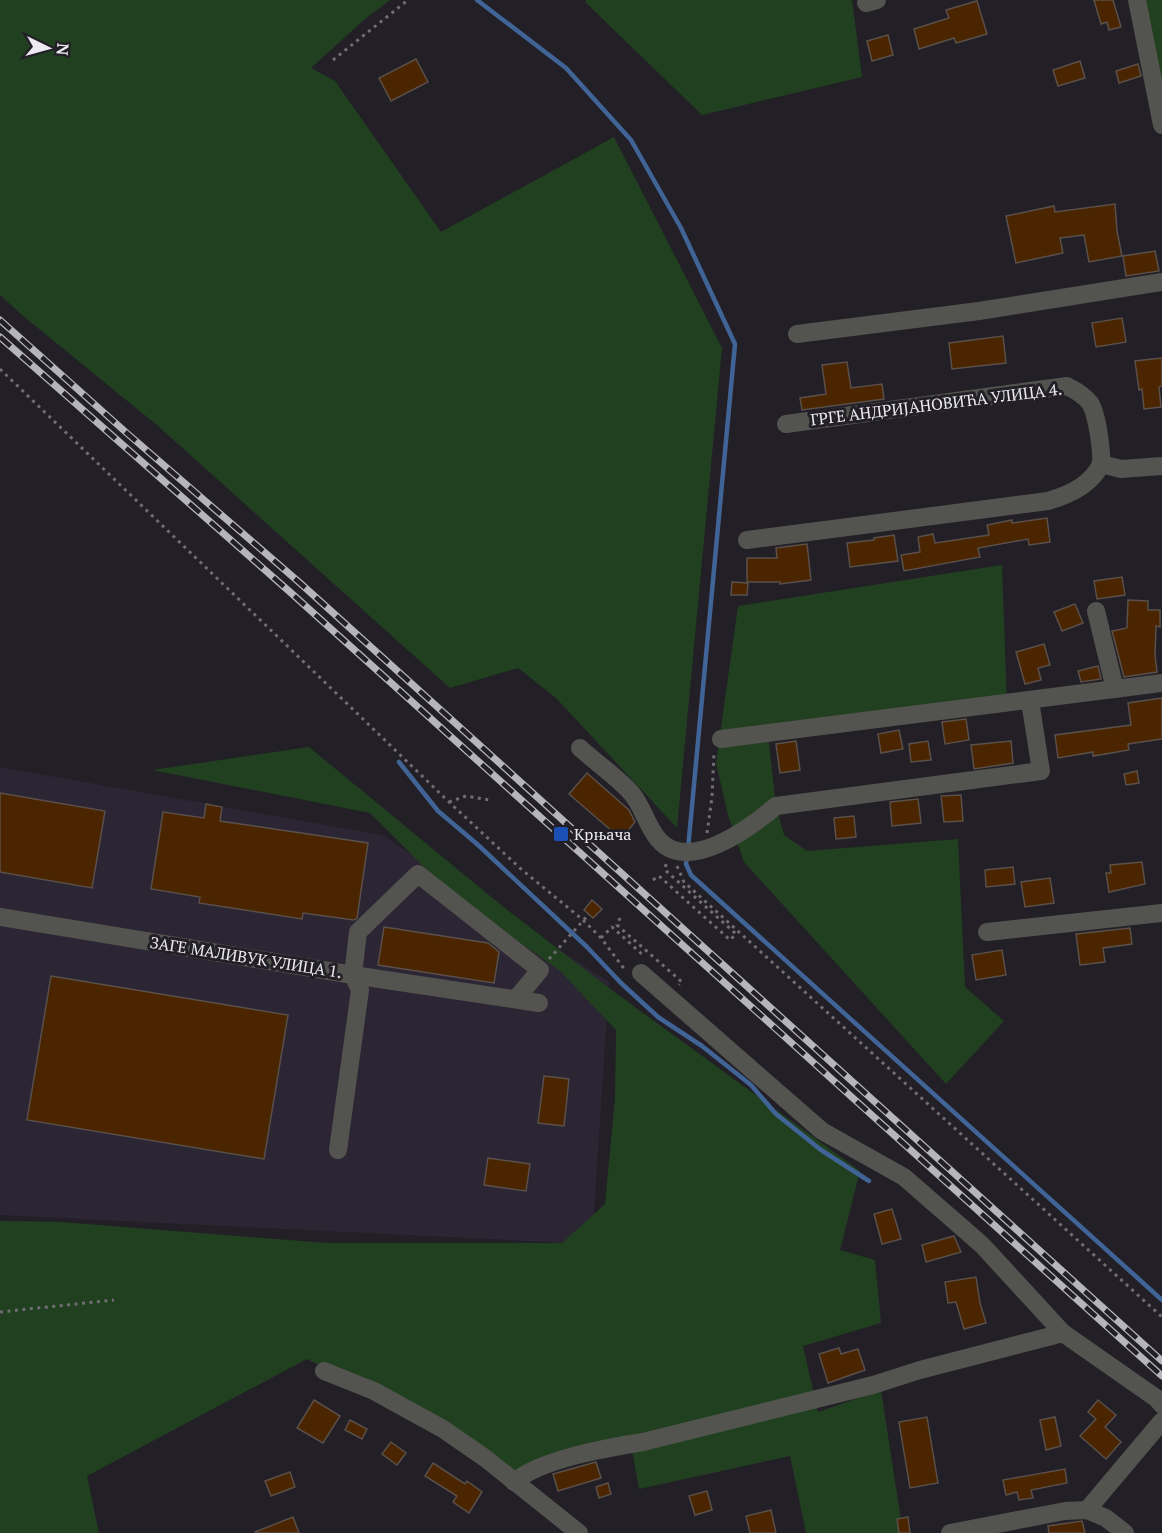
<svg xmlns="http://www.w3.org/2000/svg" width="1162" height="1533" viewBox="0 0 1162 1533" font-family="'PT Serif',serif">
<rect width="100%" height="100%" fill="#221f27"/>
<polygon fill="#2c2634" points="0,767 382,835 609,982 592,1244 0,1215"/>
<g fill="#21401f">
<polygon points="0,0 390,0 365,19 311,68 335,81 441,232 614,137 722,348 677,828 556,698 518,668 450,688 158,426 22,315 0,295"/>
<polygon points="586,0 852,0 862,77 702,115 585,2"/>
<polygon points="1137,0 1162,0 1162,125"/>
<polygon points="1002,565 1007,704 768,734 776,806 784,835 807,851 958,839 965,987 1004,1021 946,1084 744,862 728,815 716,763 738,606"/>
<polygon points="309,747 501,905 613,991 860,1171 840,1250 875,1260 881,1323 803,1346 818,1412 881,1390 903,1533 806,1533 790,1456 639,1489 631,1445 514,1482 443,1429 307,1359 87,1476 99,1533 0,1533 0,1221 61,1222 327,1243 562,1243 605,1204 615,1098 616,1030 559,970 451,894 370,813 152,770"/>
</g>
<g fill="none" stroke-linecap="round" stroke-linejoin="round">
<g stroke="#416497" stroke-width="4.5">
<polyline points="477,0 566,68 631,140 681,228 735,344 688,849"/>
<polyline points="399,762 438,811 477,844 587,947 621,983 658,1017 702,1046 751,1085 776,1114 821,1150 869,1181"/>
<polyline points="687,857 686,864 691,875 1162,1300"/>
</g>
</g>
<g fill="#4a2500" stroke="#5a5049" stroke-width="1.5">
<polygon points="1094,0 1113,0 1121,27 1109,30 1107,22 1101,24"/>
<polygon points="977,1 987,34 956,43 954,38 919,49 914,29 949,18 946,10"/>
<polygon points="888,35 893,55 872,61 867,41"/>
<polygon points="416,59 428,82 391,101 379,78"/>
<polygon points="1080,61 1085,78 1058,86 1053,70"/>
<polygon points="1138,64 1141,76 1119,83 1116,71"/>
<polygon points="1115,204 1117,231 1122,256 1089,262 1084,235 1060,238 1063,253 1016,263 1006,216 1054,206 1055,212"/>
<polygon points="1155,251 1159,271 1126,276 1123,256"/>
<polygon points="1122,318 1126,342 1096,347 1092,323"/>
<polygon points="1003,336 1006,363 952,369 949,343"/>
<polygon points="1162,358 1162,386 1159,387 1161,407 1144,409 1142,389 1139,390 1135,361"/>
<polygon points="847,362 851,388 882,384 884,399 802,410 800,398 826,394 822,365"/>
<polygon points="1047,518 1050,542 1029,545 1028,539 978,548 980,557 904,571 901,555 920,552 918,537 933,534 935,543 989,535 987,525 1012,520 1012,523"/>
<polygon points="894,535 898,561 850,567 847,543 874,540 874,538"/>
<polygon points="807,544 811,580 780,584 780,582 747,582 747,558 777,558 776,548"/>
<polygon points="1122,577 1125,595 1097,599 1094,581"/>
<polygon points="732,582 748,583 747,595 731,595"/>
<polygon points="1128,600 1148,601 1148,610 1160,610 1160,627 1156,626 1155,655 1157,672 1124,677 1112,631 1127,628"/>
<polygon points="1075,604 1083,623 1062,631 1054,612"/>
<polygon points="1044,644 1050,665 1038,668 1041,680 1025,684 1016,652"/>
<polygon points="1098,666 1101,679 1081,682 1078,671"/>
<polygon points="1162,698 1162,739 1128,744 1129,750 1093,756 1093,752 1058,758 1055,735 1131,725 1128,703"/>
<polygon points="966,719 969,740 945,744 942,722"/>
<polygon points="899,730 903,749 881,753 878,734"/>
<polygon points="796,741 800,770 780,773 776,744"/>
<polygon points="928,741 931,760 911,762 909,744"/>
<polygon points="1011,741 1013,763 974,769 971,745"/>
<polygon points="1137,771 1139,783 1126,785 1124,774"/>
<polygon points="587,773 629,810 635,822 621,839 569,794"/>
<polygon points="0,793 105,811 92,888 0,872"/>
<polygon points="961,795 963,821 944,822 941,796"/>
<polygon points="918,799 921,823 892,826 890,802"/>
<polygon points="206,804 222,807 220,821 368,843 357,918 354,920 303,913 302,919 199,903 200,897 151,889 163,812 204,818"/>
<polygon points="854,816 856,837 836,839 834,818"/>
<polygon points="1142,862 1145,884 1109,892 1106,873 1111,873 1110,865"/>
<polygon points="1013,867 1015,884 986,887 985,870"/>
<polygon points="1050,878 1054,903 1025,907 1021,882"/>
<polygon points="592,900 602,909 593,918 584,910"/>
<polygon points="384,927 488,943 499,952 494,983 378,965"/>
<polygon points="1130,928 1132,944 1103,948 1105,962 1080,965 1076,934"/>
<polygon points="1002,950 1006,975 976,980 972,955"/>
<polygon points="51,976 288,1015 264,1159 27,1120"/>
<polygon points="544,1076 569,1079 564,1126 538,1123"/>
<polygon points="488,1158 530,1164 526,1191 484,1185"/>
<polygon points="892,1209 901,1239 882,1244 874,1214"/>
<polygon points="954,1236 961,1252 926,1262 922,1245"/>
<polygon points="976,1277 980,1303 986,1323 964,1329 956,1302 948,1303 945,1282"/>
<polygon points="839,1348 841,1354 858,1349 865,1370 828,1383 819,1354"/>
<polygon points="314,1400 340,1416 323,1443 297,1428"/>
<polygon points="1098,1400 1116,1415 1105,1427 1121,1442 1106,1459 1080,1436 1096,1419 1088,1412"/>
<polygon points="927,1417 938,1483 910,1488 899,1422"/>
<polygon points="1055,1417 1061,1446 1046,1450 1040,1420"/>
<polygon points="350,1420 367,1429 362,1439 345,1430"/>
<polygon points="391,1442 406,1453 397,1465 382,1454"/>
<polygon points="596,1462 601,1478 558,1491 553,1474"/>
<polygon points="433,1463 465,1484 467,1481 482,1492 469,1513 453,1502 457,1496 425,1476"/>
<polygon points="1065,1469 1067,1483 1031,1490 1033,1498 1019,1500 1017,1492 1006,1495 1003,1480"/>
<polygon points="290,1472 295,1487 271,1496 265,1481"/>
<polygon points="608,1483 611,1494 599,1498 596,1487"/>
<polygon points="707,1491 712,1510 695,1515 689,1496"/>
<polygon points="771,1510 776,1533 750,1533 746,1516"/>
<polygon points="293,1517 299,1533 255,1533 255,1532"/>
<polygon points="908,1517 910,1533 899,1533 897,1519"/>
<polygon points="1082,1521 1085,1533 1049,1533 1048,1526"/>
</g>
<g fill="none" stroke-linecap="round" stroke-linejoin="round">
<g stroke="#706d74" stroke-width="3" stroke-dasharray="3 4.5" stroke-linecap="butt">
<polyline points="333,60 408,0"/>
<polyline points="0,369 449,802 521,869 583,920 601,938 625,970"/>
<polyline points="449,802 466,796 489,800"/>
<polyline points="707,833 712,797 714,753"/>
<polyline points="677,866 684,882 1162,1317"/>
<polyline points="653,880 659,876 730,940 736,934 665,870 666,864"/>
<polyline points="620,918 617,925 682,982 679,985"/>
<polyline points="601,938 612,927 644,956"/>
<polyline points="549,959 589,914"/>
<polyline points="0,1312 114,1300"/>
</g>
<g stroke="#53534f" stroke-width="18">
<polyline points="1137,0 1162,125"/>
<polyline points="866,3 877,0"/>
<polyline points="797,334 979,311 1162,282"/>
<path d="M786,424L1067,386C1075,390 1084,395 1090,403C1097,413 1102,451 1101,464L1121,469L1162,466"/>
<path d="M747,540L1048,501C1069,495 1092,484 1101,464"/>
<polyline points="1096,611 1115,689"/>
<polyline points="721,739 1162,683"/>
<path d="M580,748C595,762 620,779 632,794C643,807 647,826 658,839C688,875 751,827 776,806L1041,771L1030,701"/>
<polyline points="0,917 353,975 539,1003"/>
<polyline points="987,932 1162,913"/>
<polyline points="641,973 822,1131 904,1177 982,1245 1063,1333 1156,1398 1162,1405"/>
<polyline points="353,975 358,932 418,874 540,970 516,999"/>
<polyline points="338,1150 360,990 353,975"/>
<polyline points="324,1371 374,1391 443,1429 485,1458 579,1533"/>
<path d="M514,1482C541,1459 607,1448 643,1442L873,1385L920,1370L1063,1333"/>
<polyline points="1087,1510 1162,1421"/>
<polyline points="950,1533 1065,1511 1087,1510 1106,1518 1125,1533"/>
</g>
<defs>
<g id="rail">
<polyline points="0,320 129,435 300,583 1162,1361"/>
<polyline points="0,337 290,592 1162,1376"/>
</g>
</defs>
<use href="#rail" stroke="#b7b5bc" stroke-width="7"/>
<use href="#rail" stroke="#221f27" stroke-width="4.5" stroke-dasharray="14" stroke-linecap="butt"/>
</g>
<rect fill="#1a4fb4" stroke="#221f27" stroke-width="2" x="553" y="826" width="16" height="16" rx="3"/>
<g text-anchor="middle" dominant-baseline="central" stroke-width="6" stroke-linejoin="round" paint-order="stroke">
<g font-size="16" fill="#edebf1" stroke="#221f27">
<text transform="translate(936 404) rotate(-7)">ГРГЕ АНДРИЈАНОВИЋА УЛИЦА 4.</text>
<text transform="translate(246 957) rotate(9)">ЗАГЕ МАЛИВУК УЛИЦА 1.</text>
</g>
<g font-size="16" fill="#edebf1" stroke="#221f27" text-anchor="start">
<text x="574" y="834">Крњача</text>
</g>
</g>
<g transform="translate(48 48) rotate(95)" stroke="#221f27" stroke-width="4.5" paint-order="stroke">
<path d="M0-4.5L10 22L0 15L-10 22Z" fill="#edebf1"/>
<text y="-9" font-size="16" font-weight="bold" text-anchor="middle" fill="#edebf1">N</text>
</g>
</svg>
